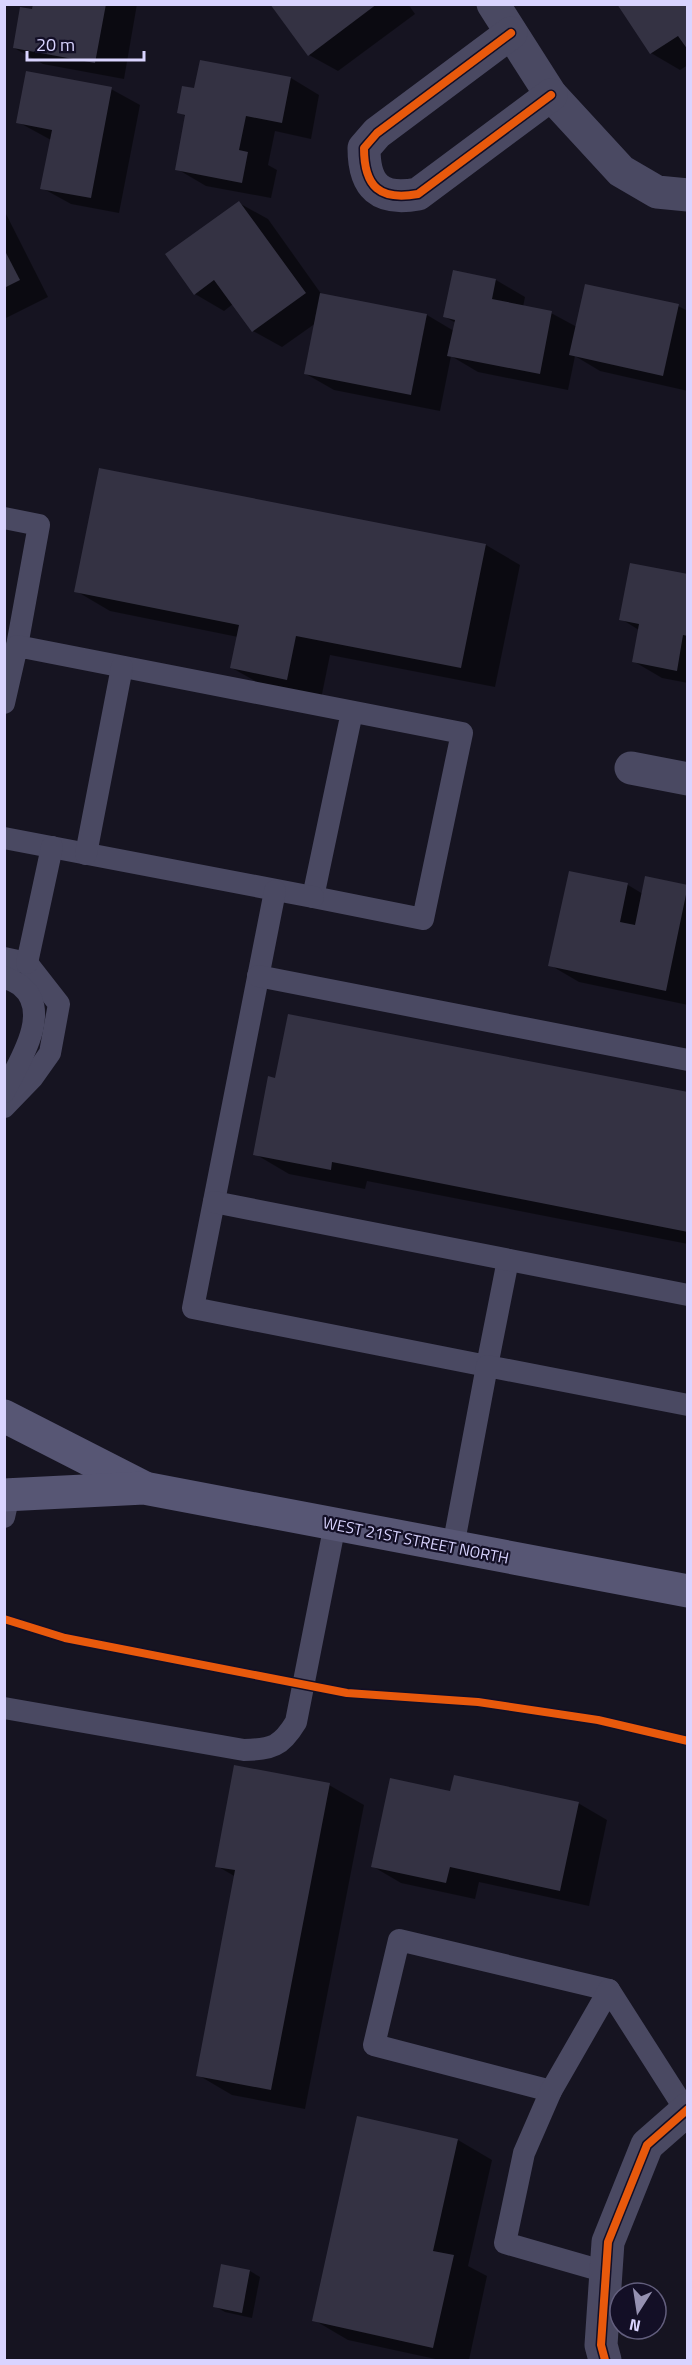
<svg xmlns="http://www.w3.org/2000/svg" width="692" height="2365" viewBox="0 0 692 2365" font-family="'Titillium Web',sans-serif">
<rect width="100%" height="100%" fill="#161421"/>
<g fill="#0007">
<polygon points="35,4 137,4 124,79 43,64 14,48 34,11"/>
<polygon points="272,4 408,4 415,14 338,71 309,55"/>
<polygon points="688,4 688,65 680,70 651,53"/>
<polygon points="291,78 319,95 311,139 275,131 268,165 277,170 271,198 206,186 177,169 187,117 179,112"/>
<polygon points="111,89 140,105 119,213 71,204 42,188 51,140 18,122"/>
<polygon points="239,203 268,219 322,295 427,315 454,331 456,323 445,317 454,272 496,280 525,297 523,307 551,313 577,327 678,306 688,311 688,391 600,371 575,356 568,390 478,372 451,356 440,411 334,390 306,374 316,323 282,347 253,331 233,304 224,311 195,294"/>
<polygon points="4,210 48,297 4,319"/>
<polygon points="486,545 520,565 495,687 330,655 321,699 266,687 232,668 238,637 110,611 76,591"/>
<polygon points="688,576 688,683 662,678 633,661 639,630 621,619"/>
<polygon points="570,873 628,885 643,894 688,886 688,1005 579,982 550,965"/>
<polygon points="688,1093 688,1244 367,1181 365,1189 289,1174 255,1154"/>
<polygon points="329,1785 364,1805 305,2109 232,2095 198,2075 236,1877 217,1866"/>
<polygon points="451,1793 578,1803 607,1820 589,1906 479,1882 475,1899 401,1883 372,1866"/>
<polygon points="458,2140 492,2160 468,2266 487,2276 469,2360 440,2360 348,2340 314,2320"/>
<polygon points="250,2271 260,2277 252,2318 225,2312 214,2306"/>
</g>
<g fill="#343243">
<polygon points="33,4 106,4 95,63 13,48 20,7 32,9"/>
<polygon points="270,4 377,4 308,56"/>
<polygon points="617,4 688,4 688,50 678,36 650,54"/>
<polygon points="200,60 291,77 282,123 246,116 239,150 248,152 242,183 175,170 185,115 177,113 182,86 194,88"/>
<polygon points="26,71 112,87 91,198 40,189 52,130 16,123"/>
<polygon points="239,201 306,293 252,332 214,280 194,295 165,254"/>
<polygon points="4,249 20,280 4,288"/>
<polygon points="453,270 496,279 492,299 552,311 540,374 447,356 455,320 443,317"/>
<polygon points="585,284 679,304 663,376 569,355"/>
<polygon points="320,293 427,314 411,395 304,374"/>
<polygon points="99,468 486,544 461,668 296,636 287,680 230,668 239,625 74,592"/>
<polygon points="630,563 688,574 688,636 683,635 677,671 632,662 639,624 619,620"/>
<polygon points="569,871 628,883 620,922 635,925 645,876 688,885 666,991 548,966"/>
<polygon points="288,1014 688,1092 688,1232 332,1162 331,1170 253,1155 268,1076 275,1078"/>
<polygon points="234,1765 330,1783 271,2090 196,2076 235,1870 215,1867"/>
<polygon points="454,1775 579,1802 560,1891 450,1867 446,1883 371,1867 390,1778 450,1791"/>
<polygon points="357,2116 458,2139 433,2251 454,2255 433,2348 312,2321"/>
<polygon points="221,2264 250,2270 242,2313 213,2307"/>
</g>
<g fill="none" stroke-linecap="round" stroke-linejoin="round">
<g stroke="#4a4962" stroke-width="22">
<polyline points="4,518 39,525 17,646"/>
<polyline points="4,703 17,646 462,733 423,919 313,897 352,712"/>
<polyline points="4,838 313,897"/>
<polyline points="86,854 122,667"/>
<polyline points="275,891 193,1308 487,1366 508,1260"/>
<polyline points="4,958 27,963 59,1004 50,1053 33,1077 4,1107"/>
<polyline points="27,963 52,847"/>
<polyline points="258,976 688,1060"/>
<path d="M4,977C10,980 17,982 21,986C53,1012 18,1064 4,1092"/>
<polyline points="214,1202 688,1295"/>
<polyline points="4,1517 9,1495"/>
<polyline points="453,1547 487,1366 688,1405"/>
<path d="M4,1708L244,1750C272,1749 281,1747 296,1722L335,1524"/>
<polyline points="551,2091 374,2045 399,1940 609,1990"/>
<polyline points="606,2272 505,2243 524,2153 551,2091 609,1990 685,2109"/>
</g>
<g stroke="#4a4962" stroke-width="33">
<polyline points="493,4 551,95 621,171 657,192 688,195"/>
<path d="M511,33L377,133L364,148C364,187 380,201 418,194L551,95"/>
<polyline points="631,768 688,779"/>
<polyline points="605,2360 601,2345 608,2242 647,2145 688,2109"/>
</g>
<g stroke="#575674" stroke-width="33">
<polyline points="4,1416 143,1487"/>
<polyline points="4,1495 144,1488 688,1591"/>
</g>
<defs>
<g id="cycleway">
<path d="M511,33L377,133L364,148C364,187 380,201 418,194L551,95"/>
<polyline points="4,1619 65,1638 347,1693 478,1702 598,1720 688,1741"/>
<polyline points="605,2360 601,2345 608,2242 647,2145 688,2109"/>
</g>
</defs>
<use href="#cycleway" stroke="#130f26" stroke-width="11"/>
<use href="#cycleway" stroke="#e8590c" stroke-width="8"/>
</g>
<g text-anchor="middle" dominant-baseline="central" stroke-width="4.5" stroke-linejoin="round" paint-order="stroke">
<g font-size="16" fill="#d9d4ff" stroke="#130f26">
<text transform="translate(416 1540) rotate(11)">WEST 21ST STREET NORTH</text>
</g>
</g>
<rect width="692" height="2365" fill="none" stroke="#d9d4ff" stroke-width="12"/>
<g transform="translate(638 2311) rotate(192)"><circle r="28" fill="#130f26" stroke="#625e7d" stroke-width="1.5"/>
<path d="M0-4.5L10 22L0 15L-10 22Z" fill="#9591b1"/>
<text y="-9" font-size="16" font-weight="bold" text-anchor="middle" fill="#d9d4ff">N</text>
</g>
<path d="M27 51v9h117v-9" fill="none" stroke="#d9d4ff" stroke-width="3"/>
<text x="36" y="51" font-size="18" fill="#d9d4ff" stroke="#130f26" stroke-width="4.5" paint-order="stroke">20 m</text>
</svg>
